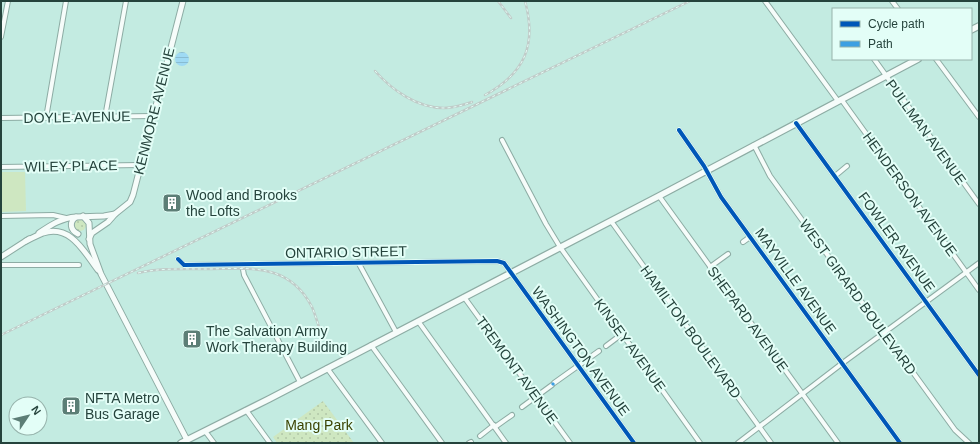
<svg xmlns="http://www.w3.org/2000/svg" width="980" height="444" viewBox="0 0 980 444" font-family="Arial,sans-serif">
<defs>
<pattern id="park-dots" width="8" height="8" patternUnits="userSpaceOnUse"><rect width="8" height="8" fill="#cee7c1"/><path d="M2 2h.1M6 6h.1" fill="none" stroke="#b1c7a7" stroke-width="1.8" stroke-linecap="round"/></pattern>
<pattern id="water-rules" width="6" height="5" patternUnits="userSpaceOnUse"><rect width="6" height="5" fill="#9fdaf4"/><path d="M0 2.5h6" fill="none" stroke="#89bcd2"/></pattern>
</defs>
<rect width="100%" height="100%" fill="#c3ebe1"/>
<polygon fill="#cee7c1" points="1,172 25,172 26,211 1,212"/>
<g fill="url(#park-dots)">
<circle cx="80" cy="225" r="6"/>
<polygon points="323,401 354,443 277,443 273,437"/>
</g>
<circle fill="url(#water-rules)" cx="182" cy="59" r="7"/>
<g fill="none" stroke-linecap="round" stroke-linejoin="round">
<defs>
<g id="minor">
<polyline points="765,1 838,101"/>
<polyline points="892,1 898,9"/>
<polyline points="1,37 8,1"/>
<polyline points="874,59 979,204"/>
<polyline points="936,59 979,117"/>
<polyline points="841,99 979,290"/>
<polyline points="105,117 126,1"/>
<polyline points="1,118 153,116"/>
<polyline points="46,118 66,1"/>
<polyline points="796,123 979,375"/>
<polyline points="679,130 704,166 721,197 900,443"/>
<polyline points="502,140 546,224 560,247 700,443"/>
<polyline points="754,145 770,176 955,430 969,443"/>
<polyline points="1,167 140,165"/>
<polyline points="835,176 847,166"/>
<polyline points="659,196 838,443"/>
<polyline points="1,216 53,215 66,218"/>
<polyline points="611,221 771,443"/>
<polyline points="743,242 750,237"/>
<polyline points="178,259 184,265 497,261 504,263 634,443"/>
<polyline points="358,262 396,332"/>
<polyline points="242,264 244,275 300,382"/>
<polyline points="1,265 79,265"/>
<polyline points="710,267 728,254"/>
<polyline points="464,297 570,443"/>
<polyline points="418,321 506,443"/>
<polyline points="371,345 442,443"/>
<polyline points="606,346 622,334"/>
<polyline points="327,368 382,443"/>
<polyline points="554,383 599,351"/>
<polyline points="522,407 552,385"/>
<polyline points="246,410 270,443"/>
<polyline points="495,427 512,415"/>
<polyline points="205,431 214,443"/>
<polyline points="480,436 494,425"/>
<polyline points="469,443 471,442"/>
<polyline points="738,443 844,362 979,263"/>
</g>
<g id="tertiary">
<polyline points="83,216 89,223 90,244 101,274 187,440"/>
<path d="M39,233C51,225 61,218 76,217"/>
<path d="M78,234C70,230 69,222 76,217L104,216L115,214"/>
<polyline points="89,239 92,233 108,222 115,214 130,202 133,195 183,1"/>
<path d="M26,241C32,238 38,235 43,233C71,224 84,252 98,270"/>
<polyline points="1,257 29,239"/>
</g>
<g id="secondary">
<polyline points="971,30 979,26"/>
<polyline points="181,443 269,399 659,196 918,59"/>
</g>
</defs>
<use href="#minor" stroke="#8daca4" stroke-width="6"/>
<use href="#tertiary" stroke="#8daca4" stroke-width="7"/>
<use href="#secondary" stroke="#8daca4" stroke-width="8"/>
<use href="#minor" stroke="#f6fcfa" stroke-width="4"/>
<use href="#tertiary" stroke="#f6fcfa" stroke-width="5"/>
<use href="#secondary" stroke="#f6fcfa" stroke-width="5.5"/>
<defs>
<g id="rail">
<polyline points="498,1 511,18"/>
<path d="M375,71C392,90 417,108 444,108C454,108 463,105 472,102"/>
<path d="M485,95C525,73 537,45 525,1"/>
<path d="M138,273C160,268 183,269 205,269C247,269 288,261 312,307C315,314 317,321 319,327"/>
<polyline points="1,335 690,1"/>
</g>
</defs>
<use href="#rail" stroke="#c0cbc8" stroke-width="2.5"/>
<use href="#rail" stroke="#e3fef7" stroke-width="1" stroke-dasharray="3" stroke-linecap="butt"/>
<polyline stroke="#3c9fe2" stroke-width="3" stroke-dasharray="6 3" stroke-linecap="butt" points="552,385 554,383"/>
<defs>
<g id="cycleway">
<polyline points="796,123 979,375"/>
<polyline points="679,130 704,166 721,197 900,443"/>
<polyline points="178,259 184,265 497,261 504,263 634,443"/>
</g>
</defs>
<use href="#cycleway" stroke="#e3fef7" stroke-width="6"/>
<use href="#cycleway" stroke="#0057b8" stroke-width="4"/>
</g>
<defs>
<symbol id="building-square" viewBox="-11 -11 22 22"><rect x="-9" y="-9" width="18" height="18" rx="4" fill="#5c7e76" stroke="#e3fef7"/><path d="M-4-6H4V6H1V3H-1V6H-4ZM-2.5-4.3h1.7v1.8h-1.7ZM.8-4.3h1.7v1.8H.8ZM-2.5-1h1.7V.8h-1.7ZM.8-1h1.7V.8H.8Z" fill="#fff"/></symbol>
</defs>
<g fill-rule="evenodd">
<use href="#building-square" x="161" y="192" width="22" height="22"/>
<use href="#building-square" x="181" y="328" width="22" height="22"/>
<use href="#building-square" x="60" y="395" width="22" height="22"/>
</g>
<g text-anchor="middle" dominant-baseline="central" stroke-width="4" stroke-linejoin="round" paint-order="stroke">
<g font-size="14" fill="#25433c" stroke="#e3fef7">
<text transform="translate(154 111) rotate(-76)">KENMORE AVENUE</text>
<text transform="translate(77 117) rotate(-1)">DOYLE AVENUE</text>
<text transform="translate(926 132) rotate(54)">PULLMAN AVENUE</text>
<text transform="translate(71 166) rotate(-1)">WILEY PLACE</text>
<text transform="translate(910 194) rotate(54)">HENDERSON AVENUE</text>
<text transform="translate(897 242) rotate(54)">FOWLER AVENUE</text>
<text transform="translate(346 252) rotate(-1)">ONTARIO STREET</text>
<text transform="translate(796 281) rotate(54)">MAYVILLE AVENUE</text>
<text transform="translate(858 297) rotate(54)">WEST GIRARD BOULEVARD</text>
<text transform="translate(748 319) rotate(54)">SHEPARD AVENUE</text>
<text transform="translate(691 332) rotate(54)">HAMILTON BOULEVARD</text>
<text transform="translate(630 345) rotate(54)">KINSEY AVENUE</text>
<text transform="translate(581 351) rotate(54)">WASHINGTON AVENUE</text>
<text transform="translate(517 370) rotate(54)">TREMONT AVENUE</text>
</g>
<g font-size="14" fill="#25433c" stroke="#e3fef7" text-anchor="start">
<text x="186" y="195">Wood and Brooks<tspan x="186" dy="16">the Lofts</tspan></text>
<text x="206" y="331">The Salvation Army<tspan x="206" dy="16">Work Therapy Building</tspan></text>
<text x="85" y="398">NFTA Metro<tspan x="85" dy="16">Bus Garage</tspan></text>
</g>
<g font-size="14" fill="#3a4300" stroke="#e3fef7">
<text x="319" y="425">Mang Park</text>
</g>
</g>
<rect width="980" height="444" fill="none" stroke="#25433c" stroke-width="4"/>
<rect x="832" y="8" width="140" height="52" fill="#e3fef7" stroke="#97b3ac"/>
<rect x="840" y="21" width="20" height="6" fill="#0057b8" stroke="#97b3ac"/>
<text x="868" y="28" font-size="12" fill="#25433c">Cycle path</text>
<rect x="840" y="41" width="20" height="6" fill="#3c9fe2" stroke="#97b3ac"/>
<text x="868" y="48" font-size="12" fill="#25433c">Path</text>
<g transform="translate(28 416) rotate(55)"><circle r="19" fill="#e3fef7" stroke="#97b3ac"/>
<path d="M0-3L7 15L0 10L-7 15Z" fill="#5c7e76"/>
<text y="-6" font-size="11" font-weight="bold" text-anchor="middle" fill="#25433c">N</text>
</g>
</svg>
